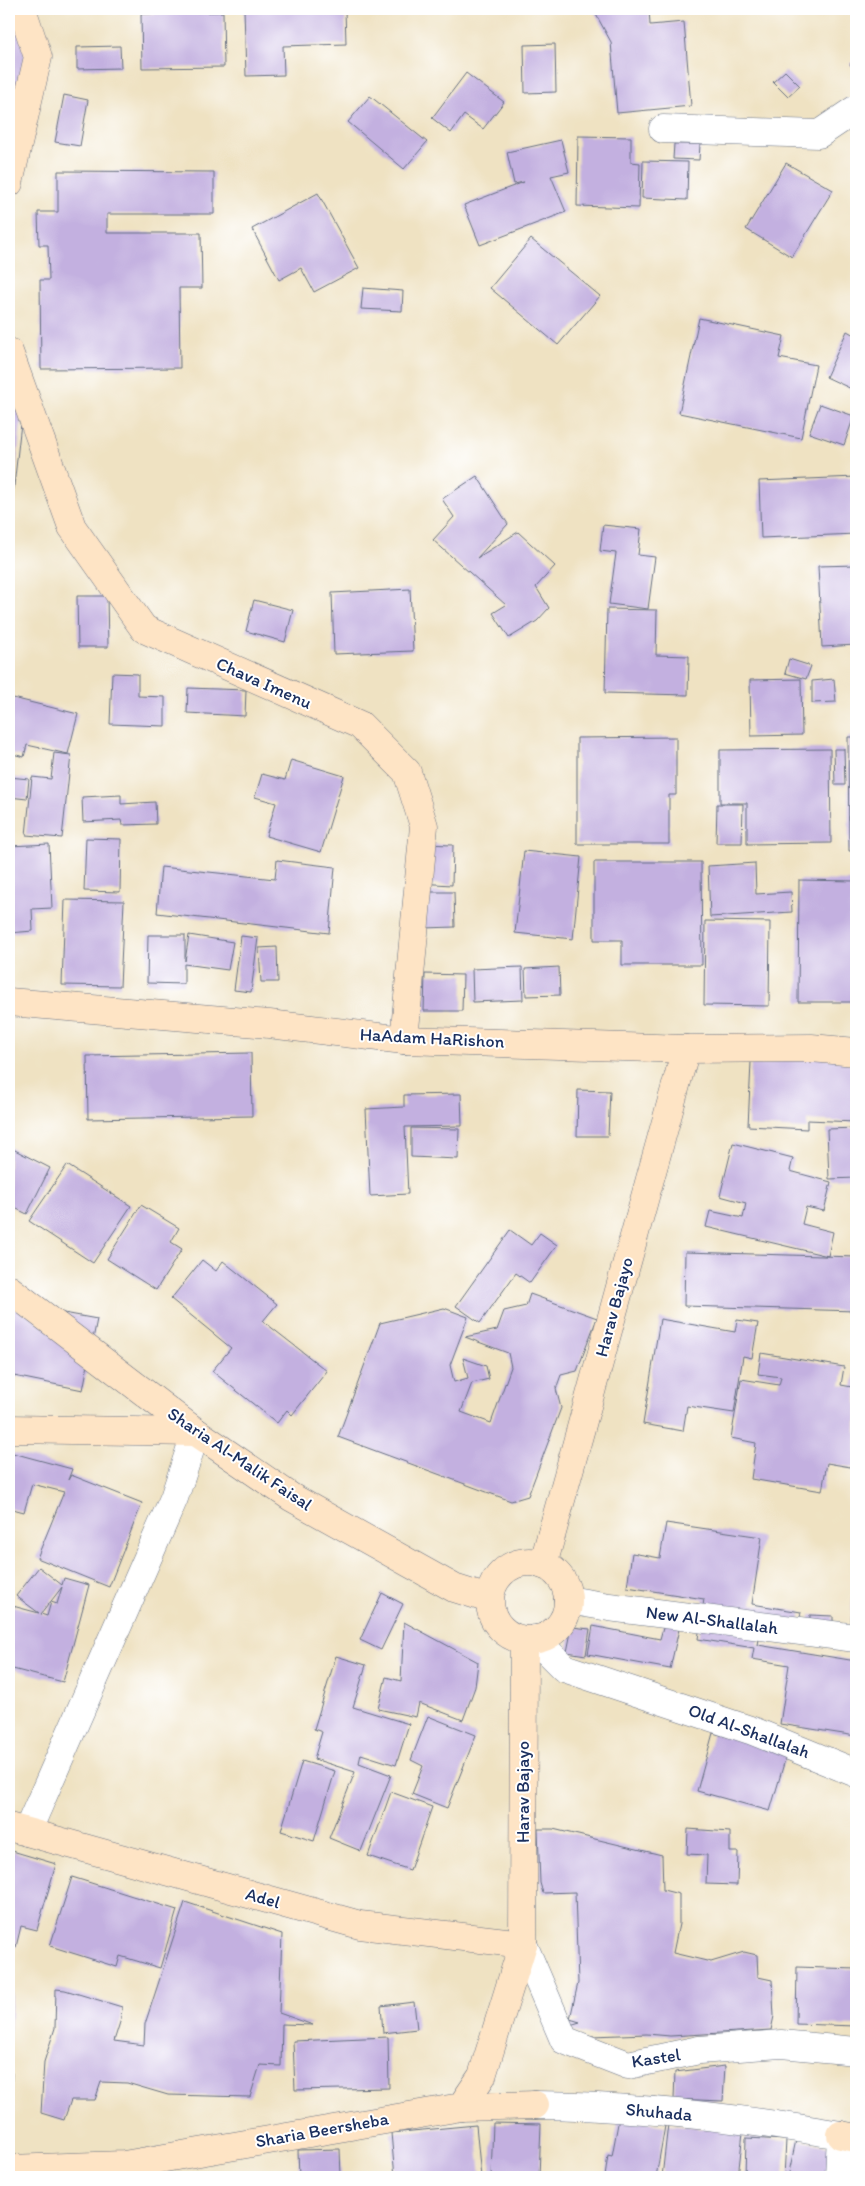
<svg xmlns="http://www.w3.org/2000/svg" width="865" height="2186" viewBox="0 0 865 2186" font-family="Itim,sans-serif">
<rect width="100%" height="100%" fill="#fff"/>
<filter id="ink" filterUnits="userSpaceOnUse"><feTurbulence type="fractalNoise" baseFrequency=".02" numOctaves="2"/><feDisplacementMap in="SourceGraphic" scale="10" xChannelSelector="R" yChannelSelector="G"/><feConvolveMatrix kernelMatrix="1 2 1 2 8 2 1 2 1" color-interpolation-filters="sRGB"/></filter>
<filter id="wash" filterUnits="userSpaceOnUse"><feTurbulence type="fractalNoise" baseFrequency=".0096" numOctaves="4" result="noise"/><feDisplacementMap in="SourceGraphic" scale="20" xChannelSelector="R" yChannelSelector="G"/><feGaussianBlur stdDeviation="1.12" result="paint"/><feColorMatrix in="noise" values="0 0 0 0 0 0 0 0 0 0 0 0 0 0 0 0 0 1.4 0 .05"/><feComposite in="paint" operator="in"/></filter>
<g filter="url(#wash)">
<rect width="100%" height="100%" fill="#efe2c2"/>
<g id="blocks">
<g fill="#c3b0e0" fill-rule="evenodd">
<polygon points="9,9 37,9 21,98 9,97"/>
<polygon points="244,9 345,9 346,44 283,46 284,75 246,76"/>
<polygon points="593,9 649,9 650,25 684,22 691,106 617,113 611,42"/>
<polygon points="223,12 224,67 142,68 141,14"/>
<polygon points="555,44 556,92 525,93 524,45"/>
<polygon points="120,46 121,68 77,69 77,47"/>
<polygon points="856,59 856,73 850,64"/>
<polygon points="785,71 800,86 788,97 773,82"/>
<polygon points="466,73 504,102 483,129 464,115 451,133 432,118"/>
<polygon points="64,95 88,100 80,146 55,142"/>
<polygon points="370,96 427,142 404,169 348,122"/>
<polygon points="578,136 631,137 631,162 640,163 639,208 577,206"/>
<polygon points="561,140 569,172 551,176 566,212 480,245 464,205 524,182 514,184 507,152"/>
<polygon points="674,144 700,144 699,160 673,159"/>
<polygon points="643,161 688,162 687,200 642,198"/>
<polygon points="786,163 833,190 792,257 746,229"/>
<polygon points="58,171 214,172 214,214 107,214 107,233 201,233 202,288 179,288 180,368 41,369 40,280 49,280 48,245 39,245 38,212 58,212"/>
<polygon points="318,193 359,268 314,292 301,268 279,280 252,229"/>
<polygon points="531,239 600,296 558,345 490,288"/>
<polygon points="363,288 403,291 402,311 361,309"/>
<polygon points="699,318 784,336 779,358 816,365 801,438 679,413"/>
<polygon points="847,331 856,336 856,391 826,377"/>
<polygon points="9,403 23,405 11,513 9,513"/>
<polygon points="820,404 854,416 844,445 809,433"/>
<polygon points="477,476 508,524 477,558 518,532 555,566 536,587 549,608 537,621 509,638 493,613 506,605 433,540 454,517 442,499"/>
<polygon points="856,477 856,534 761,538 759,481"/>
<polygon points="603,525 641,529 638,555 655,557 648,609 609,604 616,553 600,551"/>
<polygon points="856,565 856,645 822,647 818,566"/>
<polygon points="410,589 413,651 334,654 332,593"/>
<polygon points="77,596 107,596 108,647 78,647"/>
<polygon points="254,600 293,610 285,642 246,631"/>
<polygon points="607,609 657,610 656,655 689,656 688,695 605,693"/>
<polygon points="789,659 811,666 806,679 785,673"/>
<polygon points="112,673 138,674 138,696 165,697 165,726 110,724"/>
<polygon points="801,679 802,735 751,736 750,680"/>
<polygon points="834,679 836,702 812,703 812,681"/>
<polygon points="188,688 246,690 245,716 187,713"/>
<polygon points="9,697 78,714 68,754 27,745 24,757 9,753"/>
<polygon points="676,737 676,795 669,795 669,844 577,844 577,738"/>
<polygon points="848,737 856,737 856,851 849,851"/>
<polygon points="830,749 831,843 747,844 747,803 720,803 720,750"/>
<polygon points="834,749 844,749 845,785 835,785"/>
<polygon points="54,753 71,755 62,838 26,835 32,777 51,779"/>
<polygon points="291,760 344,776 321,852 266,836 276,803 255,797 262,774 285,780"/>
<polygon points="9,777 29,779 27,799 9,797"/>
<polygon points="121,795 121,804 155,802 156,824 122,825 121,820 83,822 82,797"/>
<polygon points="717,804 743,804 742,843 716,843"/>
<polygon points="86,838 121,839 120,892 84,891"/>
<polygon points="49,844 52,908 32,909 33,931 9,933 10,846"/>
<polygon points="421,844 453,845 452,885 418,883"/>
<polygon points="524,851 581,857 573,939 515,933"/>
<polygon points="277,860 335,867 329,933 157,913 161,867 275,879"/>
<polygon points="594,862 701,862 702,965 622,965 622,940 594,940"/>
<polygon points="755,863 756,894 791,892 792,912 710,917 708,866"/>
<polygon points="799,880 856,881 856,1002 798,1002"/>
<polygon points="423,892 454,892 455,927 424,928"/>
<polygon points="65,900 124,901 120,986 62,985"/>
<polygon points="705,921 770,922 769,1006 704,1005"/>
<polygon points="148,935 185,935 185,961 189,935 233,942 228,970 184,964 184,984 147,983"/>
<polygon points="241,936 258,938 251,992 234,990"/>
<polygon points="277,947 278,982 261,982 259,948"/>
<polygon points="522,967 523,1000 473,1002 472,969"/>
<polygon points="559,967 560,995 526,996 525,969"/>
<polygon points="425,974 463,975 462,1011 424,1011"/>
<polygon points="752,1041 856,1046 856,1122 807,1120 807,1129 748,1126"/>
<polygon points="251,1053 252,1116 88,1119 87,1056"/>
<polygon points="578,1090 610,1091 608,1136 577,1136"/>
<polygon points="461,1094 462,1126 405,1127 408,1194 370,1196 366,1109 404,1107 404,1095"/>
<polygon points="411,1128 459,1129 458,1159 411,1157"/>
<polygon points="856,1128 856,1178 829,1179 827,1129"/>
<polygon points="733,1143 793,1158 790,1171 831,1182 824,1211 806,1207 802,1224 833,1232 828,1256 706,1227 710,1211 743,1218 746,1203 720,1196"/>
<polygon points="9,1147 50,1168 27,1214 9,1205"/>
<polygon points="67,1165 131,1206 93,1263 29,1221"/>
<polygon points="141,1205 179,1228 171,1242 182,1249 156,1290 107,1259"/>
<polygon points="510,1230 531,1245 540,1233 557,1245 530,1283 516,1273 480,1323 456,1306"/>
<polygon points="685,1252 856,1257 856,1311 684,1306"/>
<polygon points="202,1260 216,1271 223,1261 277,1304 263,1321 327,1371 292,1415 287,1410 277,1423 212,1371 231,1348 171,1299"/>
<polygon points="530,1294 597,1318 577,1371 561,1375 556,1389 561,1408 528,1496 511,1501 338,1437 380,1323 444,1308 468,1317 450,1365 454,1382 468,1378 463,1358 486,1366 489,1379 472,1383 461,1412 491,1423 511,1367 508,1353 465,1337 497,1330 504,1311 526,1306"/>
<polygon points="9,1303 97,1319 83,1390 9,1375"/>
<polygon points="660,1319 735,1332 737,1320 758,1323 752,1358 743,1356 734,1413 687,1406 683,1431 643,1424"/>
<polygon points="761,1353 844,1367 841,1385 852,1387 856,1367 856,1468 827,1463 822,1491 751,1479 756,1443 731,1438 741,1379 779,1385 781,1377 758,1374"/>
<polygon points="9,1452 72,1469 68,1480 71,1475 142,1503 109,1587 37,1558 64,1492 32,1484 24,1512 9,1508"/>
<polygon points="666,1523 762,1537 752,1604 801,1612 797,1633 761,1627 758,1645 856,1661 856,1736 780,1724 789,1665 752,1659 754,1648 698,1639 704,1599 627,1587 632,1553 660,1558"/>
<polygon points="854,1558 856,1558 856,1624 851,1624"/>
<path d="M39,1567L62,1585L64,1578L89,1585L63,1682L9,1668V1605L39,1613L16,1596ZM62,1587L57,1604L51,1602L47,1616L41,1614Z"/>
<polygon points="382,1593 403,1604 381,1650 360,1640"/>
<polygon points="810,1615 833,1616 833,1639 809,1638"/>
<polygon points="666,1617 681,1620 670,1669 588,1654 593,1626 660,1639"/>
<polygon points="404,1622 478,1662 475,1687 463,1720 419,1703 416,1717 378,1709 386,1677 401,1681"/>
<polygon points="572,1627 590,1629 586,1655 567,1652"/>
<polygon points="336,1656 366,1665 353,1707 409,1724 396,1765 361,1754 359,1763 391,1775 361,1851 329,1838 355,1772 314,1759 322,1732 314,1729"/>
<polygon points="428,1716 476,1735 447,1808 412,1794 423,1766 411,1760"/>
<polygon points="713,1733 787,1753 770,1811 697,1791"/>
<polygon points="302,1761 335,1771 314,1841 281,1831"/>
<polygon points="391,1792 432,1807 410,1870 368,1856"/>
<polygon points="538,1829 553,1829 662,1855 663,1890 679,1894 679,1924 673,1953 711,1962 744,1952 757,1955 758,1977 772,1980 774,2016 771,2030 670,2036 647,2034 592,2036 560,2028 580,2022 570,2019 578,1983 575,1892 543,1893 540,1883"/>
<polygon points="688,1829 730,1832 730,1852 738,1852 737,1885 706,1884 707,1855 687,1854"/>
<polygon points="9,1850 56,1864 37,1930 21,1926 16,1947 9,1945"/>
<polygon points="72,1877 177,1910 160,1968 120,1956 117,1967 50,1946"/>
<polygon points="185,1902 282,1934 279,2013 313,2025 282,2024 281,2066 260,2065 250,2097 168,2095 127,2083 101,2082 95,2100 71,2100 64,2120 41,2113 44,2062 55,2028 56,1989 65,1990 122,2007 121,2019 114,2041 144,2045 145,2024"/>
<polygon points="9,1954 14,1954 10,2033 9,2033"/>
<polygon points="797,1967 856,1969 856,2026 796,2024"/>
<polygon points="414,2002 417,2029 383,2033 381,2006"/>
<polygon points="388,2037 389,2088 295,2090 293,2041"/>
<polygon points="725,2066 723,2101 674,2099 675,2072"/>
<polygon points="9,2073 12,2073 10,2118 9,2118"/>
<polygon points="619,2118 665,2126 656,2177 605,2177 608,2155 612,2156"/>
<polygon points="493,2123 541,2124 539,2177 491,2177"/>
<polygon points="668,2124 743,2132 738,2177 662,2177"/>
<polygon points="476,2125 481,2177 395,2177 391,2133"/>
<polygon points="746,2138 786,2140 784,2177 745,2177"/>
<polygon points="796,2140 839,2148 833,2177 788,2177"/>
<polygon points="340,2149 341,2177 299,2177 298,2150"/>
</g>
</g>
</g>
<g filter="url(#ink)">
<use href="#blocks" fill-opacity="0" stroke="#656e81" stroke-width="1"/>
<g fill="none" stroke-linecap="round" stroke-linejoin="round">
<defs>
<g id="street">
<polyline points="663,129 819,134 856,109"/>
<polyline points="568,1600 609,1607 856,1638"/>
<polyline points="535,1639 564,1668 753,1731 856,1773"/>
<polyline points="27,1832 174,1498 196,1432"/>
<polyline points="523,1944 564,2040 628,2065 699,2050 781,2044 856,2051"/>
<path d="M535,2105C638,2106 740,2118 841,2135L839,2177"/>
</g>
<g id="secondary">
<polyline points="9,183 38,57 22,9"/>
<polyline points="9,352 72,527 144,629 360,725 407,772 424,826 404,1040"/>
<polyline points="9,1002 269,1024 404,1040 686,1049 811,1048 856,1052"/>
<polyline points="9,1289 196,1432 291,1497 454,1588 489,1599"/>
<polyline points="9,1429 196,1432"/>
<circle cx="529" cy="1601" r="39"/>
<polyline points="543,1565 686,1049"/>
<polyline points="9,1827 360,1925 523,1944"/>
<polyline points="461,2107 535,2105"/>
<polyline points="841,2135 856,2138"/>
<polyline points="9,2169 124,2165 461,2107 482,2076 523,1944 524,1640"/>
</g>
</defs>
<use href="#street" stroke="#656e81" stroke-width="29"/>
<use href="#secondary" stroke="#656e81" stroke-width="29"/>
<use href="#street" stroke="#fff" stroke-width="28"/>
<use href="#secondary" stroke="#fee4c5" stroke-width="28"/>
</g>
</g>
<g text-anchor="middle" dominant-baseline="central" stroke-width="4" stroke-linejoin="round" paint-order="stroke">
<g font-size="18" fill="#1b2f5e" stroke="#fff">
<text transform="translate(264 683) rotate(24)">Chava Imenu</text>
<text transform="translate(432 1038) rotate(3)">HaAdam HaRishon</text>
<text transform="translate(614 1307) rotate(-75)">Harav Bajayo</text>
<text transform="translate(240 1459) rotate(34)">Sharia Al-Malik Faisal</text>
<text transform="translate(712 1620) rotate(7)">New Al-Shallalah</text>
<text transform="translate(749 1731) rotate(20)">Old Al-Shallalah</text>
<text transform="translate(523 1792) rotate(-90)">Harav Bajayo</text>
<text transform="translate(263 1898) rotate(16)">Adel</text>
<text transform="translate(656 2058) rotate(-9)">Kastel</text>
<text transform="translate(659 2112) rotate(5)">Shuhada</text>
<text transform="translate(322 2130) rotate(-10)">Sharia Beersheba</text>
</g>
</g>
<rect width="865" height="2186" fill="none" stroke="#fff" stroke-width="30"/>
</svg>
